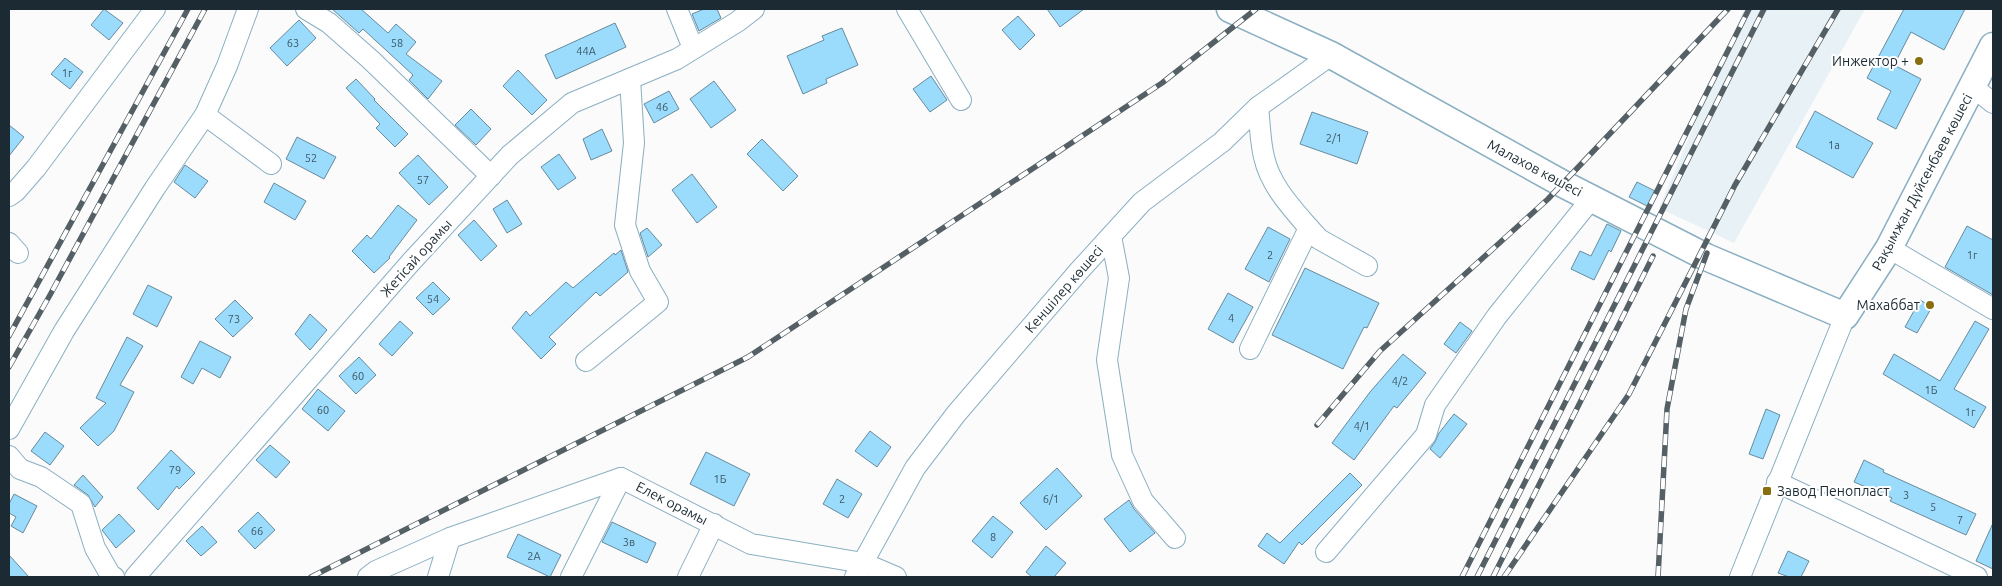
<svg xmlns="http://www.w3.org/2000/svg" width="2002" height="586" viewBox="0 0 2002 586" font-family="Ubuntu,sans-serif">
<rect width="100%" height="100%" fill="#fbfbfb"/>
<polygon fill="#e8f1f5" points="1744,9 1865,9 1734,243 1659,208"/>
<g fill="#9bdbfb" stroke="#678b9d">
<polygon points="104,9 123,23 109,40 91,25"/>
<polygon points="332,9 361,9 388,33 396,24 416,42 406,54 442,81 428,99 409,80 413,75 363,29 359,33"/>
<polygon points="704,9 717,9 721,18 699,31 692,14"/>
<polygon points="1047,9 1084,9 1060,27"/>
<polygon points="1904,9 1965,9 1944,50 1911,32 1894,65 1921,79 1896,129 1877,119 1891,91 1867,78"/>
<polygon points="1018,16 1035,35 1020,50 1002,30"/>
<polygon points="299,20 316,38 287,66 270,48"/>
<polygon points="615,23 626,47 556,79 545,55"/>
<polygon points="842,28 858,65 826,79 827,83 803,94 787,56 824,40 822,36"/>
<polygon points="65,58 83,72 70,89 51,74"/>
<polygon points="518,70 547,100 532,115 503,86"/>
<polygon points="931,76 947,100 930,112 913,89"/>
<polygon points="356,79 375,99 374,100 408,134 395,147 376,128 380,124 346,88"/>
<polygon points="714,81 736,110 711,128 690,99"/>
<polygon points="669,91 679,109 654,123 644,104"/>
<polygon points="471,109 491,129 476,145 455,125"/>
<polygon points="1815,111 1873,143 1853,178 1796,147"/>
<polygon points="1312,112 1368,132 1357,164 1300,144"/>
<polygon points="9,125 24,137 9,156"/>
<polygon points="602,129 612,151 591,160 583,139"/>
<polygon points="297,137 336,157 324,179 286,159"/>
<polygon points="762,139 798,176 783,191 747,154"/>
<polygon points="559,154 576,178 558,190 541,167"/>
<polygon points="418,155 448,187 429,205 399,173"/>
<polygon points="185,165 208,181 195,198 174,182"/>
<polygon points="692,174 717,207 697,223 672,190"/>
<polygon points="1637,182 1657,192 1649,207 1629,197"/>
<polygon points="274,183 306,201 295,220 264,202"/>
<polygon points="507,200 522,224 507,233 493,209"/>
<polygon points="398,205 417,220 389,257 390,258 374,273 352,251 367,235 371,239"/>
<polygon points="474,220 497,246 481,261 458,235"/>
<polygon points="1607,224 1621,231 1611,252 1609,250 1594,280 1571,269 1580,251 1591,256"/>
<polygon points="1967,226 1993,240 1993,295 1945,267"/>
<polygon points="1268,227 1290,239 1269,282 1245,269"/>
<polygon points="647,228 662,245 648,257 640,233"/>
<polygon points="621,250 628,272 600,296 596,292 549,337 556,344 541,359 512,328 526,311 530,316 566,282 573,288 614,253 615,255"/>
<polygon points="1305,268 1379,303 1367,328 1364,327 1343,369 1272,335"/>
<polygon points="433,282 450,299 433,315 416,298"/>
<polygon points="148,285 172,297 157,327 133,314"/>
<polygon points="1228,293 1253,307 1233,343 1208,329"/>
<polygon points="235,300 253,318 233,337 215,319"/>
<polygon points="1920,300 1932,307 1917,333 1905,327"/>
<polygon points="310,314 327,330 310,350 295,334"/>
<polygon points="400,321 413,333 392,356 379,344"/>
<polygon points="1975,321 1989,329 1954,389 1986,407 1974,428 1883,374 1894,354 1940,381"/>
<polygon points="1460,322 1472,331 1456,353 1444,344"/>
<polygon points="127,337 143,346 120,385 134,392 114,431 98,446 80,428 106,403 96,398"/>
<polygon points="200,341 231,357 220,378 202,368 193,384 181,377"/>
<polygon points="1403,354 1426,373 1397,408 1394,406 1354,460 1332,443 1370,392"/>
<polygon points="359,357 376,375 356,394 339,376"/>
<polygon points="318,389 345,411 328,431 302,409"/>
<polygon points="1766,409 1780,415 1763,459 1749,454"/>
<polygon points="1454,414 1467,424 1440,458 1430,449 1435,442 1439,433"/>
<polygon points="870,431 891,447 877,467 855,451"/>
<polygon points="45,432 64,446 50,465 31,451"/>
<polygon points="270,445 290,462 276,478 256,460"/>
<polygon points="171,450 195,473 179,489 177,486 158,510 137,488"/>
<polygon points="706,452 750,474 734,506 690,484"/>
<polygon points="1864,460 1884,470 1883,472 1976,514 1966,535 1890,501 1892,498 1854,482"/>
<polygon points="1057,468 1082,496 1046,530 1020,503"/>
<polygon points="1350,473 1362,485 1302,545 1299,542 1284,564 1258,546 1267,533 1280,543"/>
<polygon points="83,475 103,497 95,507 88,495 74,485"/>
<polygon points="837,479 862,494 848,518 823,504"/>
<polygon points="14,494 37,506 23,533 11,526 16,517 9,513 9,504"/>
<polygon points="1129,500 1134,509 1155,533 1130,552 1104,519"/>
<polygon points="258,512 275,530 255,549 238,531"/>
<polygon points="119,514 135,531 116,548 102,530"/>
<polygon points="993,516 1013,532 992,558 972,541"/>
<polygon points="612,522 656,543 647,563 602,542"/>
<polygon points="1993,523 1993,569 1976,561"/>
<polygon points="202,526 217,542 201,556 186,541"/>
<polygon points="518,534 561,555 550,577 507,557"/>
<polygon points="1046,546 1066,563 1054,577 1032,577 1026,572"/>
<polygon points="1788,551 1809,561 1801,577 1789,577 1778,573"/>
<polygon points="9,555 29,577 9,577"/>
</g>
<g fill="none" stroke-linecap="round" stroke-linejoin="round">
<defs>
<g id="minor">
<polyline points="306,9 329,23 371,60 491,176"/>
<polyline points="677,9 693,48"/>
<polyline points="907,9 961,100"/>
<polyline points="1973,87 1993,103"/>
<polyline points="205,115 271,164"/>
<polyline points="9,196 16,191 36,168 155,9"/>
<polyline points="1309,228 1319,239 1367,266"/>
<polyline points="1111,236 1119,278 1107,360 1122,455 1143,501 1175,538"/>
<polyline points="9,243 18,253"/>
<polyline points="1889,248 1993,309"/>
<path d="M1250,349L1309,228C1291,207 1270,185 1264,157C1260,141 1260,123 1258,107"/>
<polyline points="586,361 658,302 640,271 625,225 634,143 630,79"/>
<polyline points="9,429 64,331 155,188 205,115 227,66 248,9"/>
<polyline points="9,456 20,469 41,477 81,504 95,548 111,576 114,577"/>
<polyline points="1777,482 1977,577"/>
<polyline points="1326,552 1426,435 1435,405 1497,316 1592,198"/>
<polyline points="135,577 411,262 510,155 572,103 677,59 737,22 754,9"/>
<polyline points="368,577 376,571 450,538 621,478 751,544 863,563 896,577"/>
<polyline points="438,577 450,538"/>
<polyline points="571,577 621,478"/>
<polyline points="688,577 714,524"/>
<polyline points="855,577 915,468 956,414 1079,271 1142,202 1222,142 1258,107 1331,55"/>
<polyline points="1740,577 1845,316"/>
</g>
<polyline id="major" points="1230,9 1331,55 1563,184 1706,257 1845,316 1889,248 1993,46"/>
</defs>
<use href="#minor" stroke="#8aafc2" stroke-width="22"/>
<use href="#major" stroke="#8aafc2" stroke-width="29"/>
<use href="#minor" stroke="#fff" stroke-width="20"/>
<use href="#major" stroke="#fff" stroke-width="26"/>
<defs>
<g id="rail">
<polyline points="9,336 188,9"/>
<polyline points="9,367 50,295 205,9"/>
<polyline points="1317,425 1380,351 1548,199 1728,9"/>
<polyline points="311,577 748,357 1162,83 1256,9"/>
<polyline points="1462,577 1749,9"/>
<polyline points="1477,577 1764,9"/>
<polyline points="1493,577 1653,256"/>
<polyline points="1504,577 1629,394 1735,185 1838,9"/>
<polyline points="1658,577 1667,409 1686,309 1707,253"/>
</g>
</defs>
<use href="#rail" stroke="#546066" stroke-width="5.5"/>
<use href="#rail" stroke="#fff" stroke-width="4" stroke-dasharray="11" stroke-linecap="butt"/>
</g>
<g fill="#896e0e" stroke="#fff" stroke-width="2">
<circle cx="1919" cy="61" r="5"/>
<circle cx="1930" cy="305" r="5"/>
<rect x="1762" y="486" width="10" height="10" rx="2.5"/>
</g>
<g text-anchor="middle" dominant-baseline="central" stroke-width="4" stroke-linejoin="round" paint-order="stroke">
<g font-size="11" fill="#3c5765">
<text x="293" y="43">63</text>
<text x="397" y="43">58</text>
<text x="586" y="51">44А</text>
<text x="67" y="73">1г</text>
<text x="662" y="107">46</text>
<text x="1334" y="138">2/1</text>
<text x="1834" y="145">1а</text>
<text x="311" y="158">52</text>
<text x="423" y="180">57</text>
<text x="1270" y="255">2</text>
<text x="1972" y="255">1г</text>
<text x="433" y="299">54</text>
<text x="1231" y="318">4</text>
<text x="234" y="319">73</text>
<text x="358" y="376">60</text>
<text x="1400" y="381">4/2</text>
<text x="1931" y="390">1Б</text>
<text x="323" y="410">60</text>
<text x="1970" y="412">1г</text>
<text x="1362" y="426">4/1</text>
<text x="175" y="470">79</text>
<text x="720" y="479">1Б</text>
<text x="1906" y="495">3</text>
<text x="842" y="499">2</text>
<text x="1051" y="499">6/1</text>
<text x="1933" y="507">5</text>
<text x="1960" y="520">7</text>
<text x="257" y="531">66</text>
<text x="993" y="537">8</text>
<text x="629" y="542">3в</text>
<text x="534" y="556">2А</text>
</g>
<g font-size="14" fill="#1c2b33" stroke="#fff" text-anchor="end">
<text x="1909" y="61">Инжектор +</text>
<text x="1920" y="305">Махаббат</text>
<text x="1777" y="491" text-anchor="start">Завод Пенопласт</text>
</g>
<g font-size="14" fill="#1c2b33" stroke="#fff">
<text transform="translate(1535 168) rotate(28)">Малахов көшесі</text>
<text transform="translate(1922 182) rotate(-62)">Рақымжан Дүйсенбаев көшесі</text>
<text transform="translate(416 258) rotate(-48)">Жетісай орамы</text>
<text transform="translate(1064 289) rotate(-49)">Кеншілер көшесі</text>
<text transform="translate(672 503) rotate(27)">Елек орамы</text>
</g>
</g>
<rect width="2002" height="586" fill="none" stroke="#1c2b33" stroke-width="20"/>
</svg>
